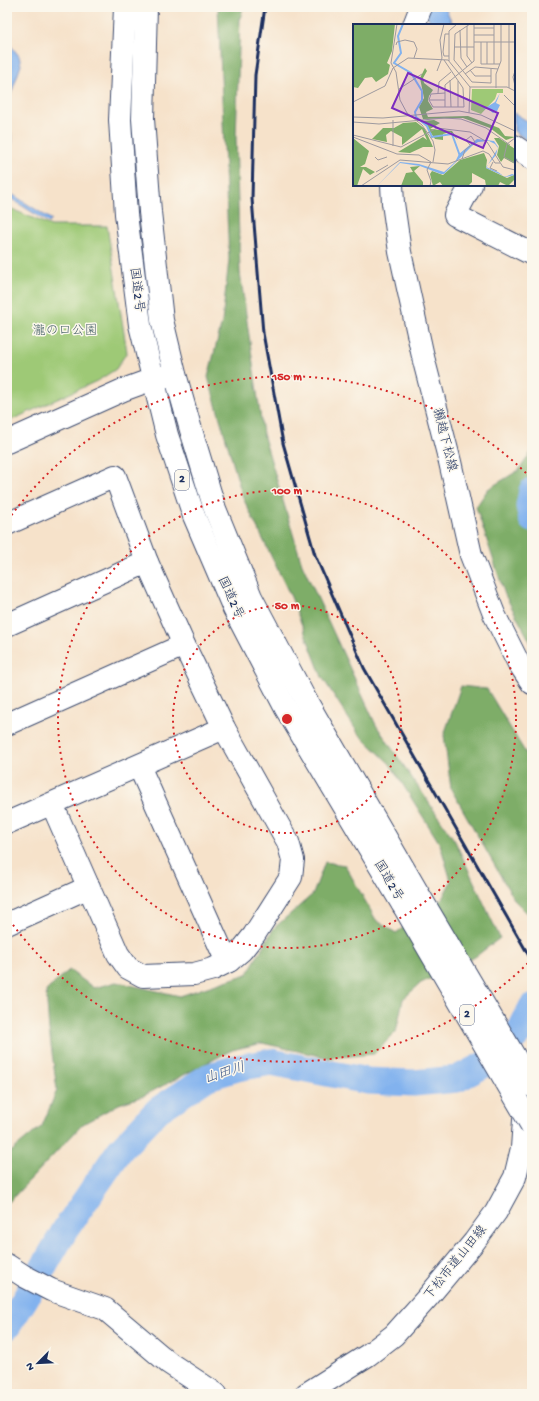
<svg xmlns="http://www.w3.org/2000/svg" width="539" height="1401" viewBox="0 0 539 1401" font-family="'Gochi Hand','Klee One',sans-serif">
<rect width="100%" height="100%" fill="#fbf7ec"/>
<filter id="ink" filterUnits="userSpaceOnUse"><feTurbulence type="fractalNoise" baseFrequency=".025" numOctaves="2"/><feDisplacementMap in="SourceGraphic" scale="8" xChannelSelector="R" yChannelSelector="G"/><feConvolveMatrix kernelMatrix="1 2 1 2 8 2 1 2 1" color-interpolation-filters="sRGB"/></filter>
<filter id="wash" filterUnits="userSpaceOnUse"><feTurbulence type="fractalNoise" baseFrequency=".012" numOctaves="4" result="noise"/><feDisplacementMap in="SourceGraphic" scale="16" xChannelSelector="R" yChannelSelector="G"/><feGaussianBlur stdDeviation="0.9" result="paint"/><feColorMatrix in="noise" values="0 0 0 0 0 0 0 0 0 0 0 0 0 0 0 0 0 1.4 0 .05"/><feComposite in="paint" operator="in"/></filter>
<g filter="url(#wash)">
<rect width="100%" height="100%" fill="#f6e2ca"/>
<polygon fill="#9ec976" stroke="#5c7c6a" points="7,207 51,226 107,226 127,352 116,369 99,380 7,422"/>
<g fill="#7ead67" stroke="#4c6e62">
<polygon points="218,7 243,7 240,20 236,137 240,272 263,434 302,564 376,725 455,841 500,938 475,957 421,983 403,999 396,1032 374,1054 329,1058 262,1043 232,1050 143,1096 119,1104 83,1124 7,1204 7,1155 42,1126 57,1090 49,1030 46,991 69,970 94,988 116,982 180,996 247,974 274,928 313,894 325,862 345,865 376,920 396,933 442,899 451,881 440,844 390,764 358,733 322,677 291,597 243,498 208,377 222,322 229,260"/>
<polygon points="532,451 532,473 530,477 525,511 532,529 532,645 505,595 476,507 488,489 519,470"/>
<polygon points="461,686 487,689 528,757 532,759 532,918 515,901 451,789 444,735"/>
</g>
<g fill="#82b2ee" stroke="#4e70a6">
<polygon points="421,7 445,7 453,25 433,25"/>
<polygon points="7,41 19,56 21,65 10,97 8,112 12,142 10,155 7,162"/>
<polygon points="514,113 532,124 532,144 514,131"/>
<polygon points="7,191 52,220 49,223 7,196"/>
</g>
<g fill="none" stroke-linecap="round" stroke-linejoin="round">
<g stroke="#82b2ee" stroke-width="27">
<polyline points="532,491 529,506 532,519"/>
<polyline points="7,1327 25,1299 65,1230 120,1150 158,1110 208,1077 237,1068 271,1062 368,1081 414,1083 457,1079 489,1062 519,1033 532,1007"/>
</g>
</g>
</g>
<g filter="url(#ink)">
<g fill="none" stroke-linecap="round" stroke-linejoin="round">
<defs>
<g id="minor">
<polyline points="514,146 532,158"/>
<polyline points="471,185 455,215 532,254"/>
<polyline points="7,442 123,390 153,379 172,375"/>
<polyline points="7,524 115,476 147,562 184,645 224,728 288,842 293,860 291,877 254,935 242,950 229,961 213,969 194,974 143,976 128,968 118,954 52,804"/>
<polyline points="7,625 147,562"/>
<polyline points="7,724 184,645"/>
<polyline points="139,766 222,951 229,961"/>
<polyline points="7,823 224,728"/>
<polyline points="7,924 89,887"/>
<polyline points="7,1265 24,1276 51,1290 105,1309 169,1363 216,1394"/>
<polyline points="306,1394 368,1355 394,1335 428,1297 474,1242 496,1212 515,1177 522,1148 524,1120 532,1083"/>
</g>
<g id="major">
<polyline points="414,25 421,7"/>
<polyline points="392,185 393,203 400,252 424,361 450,462 471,555 494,614 518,662 532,683"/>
</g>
<g id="highway">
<polyline points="125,7 120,120 126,214 140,325 167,435 194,516 234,609 285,707 403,905"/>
<polyline points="146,7 143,119 150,212 162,320 175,374 191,430 215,509 251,597 304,697 419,895"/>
</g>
</defs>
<use href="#minor" stroke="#3c4a6e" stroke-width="24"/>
<use href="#major" stroke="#3c4a6e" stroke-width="24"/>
<use href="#highway" stroke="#3c4a6e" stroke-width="24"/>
<use href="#minor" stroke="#fff" stroke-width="22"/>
<use href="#major" stroke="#fff" stroke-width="22"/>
<use href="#highway" stroke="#fff" stroke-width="22"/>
<polyline stroke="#1b2f5e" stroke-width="3" points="265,7 255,75 252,199 263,333 283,443 315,555 364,668 532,961"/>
<defs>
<g id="highway-bridge">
<polyline points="419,895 532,1086"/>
<polyline points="403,905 532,1126"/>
</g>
</defs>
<use href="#highway-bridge" stroke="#3c4a6e" stroke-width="24" stroke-linecap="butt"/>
<use href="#highway-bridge" stroke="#fff" stroke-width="22"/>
</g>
</g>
<g fill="none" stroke="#d62828" stroke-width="2" stroke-dasharray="2 4">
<circle cx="287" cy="719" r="114"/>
<circle cx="287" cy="719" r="229"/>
<path d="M532 959A343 343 0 0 1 8 918M8 520A343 343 0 0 1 532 479"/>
</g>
<g text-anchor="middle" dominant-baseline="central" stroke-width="3" stroke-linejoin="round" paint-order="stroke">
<g fill="#fbf7ec" stroke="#5e6b89" stroke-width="1">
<rect x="175" y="470" width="14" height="20" rx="3"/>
<rect x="460" y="1005" width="14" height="20" rx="3"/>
</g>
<g font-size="12" font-weight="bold" fill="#1b2f5e">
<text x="182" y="480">2</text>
<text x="467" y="1015">2</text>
</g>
<g font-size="13" fill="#1b2f5e" stroke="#fbf7ec">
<text transform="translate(136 290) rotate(83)">国道2号</text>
<text transform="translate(444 440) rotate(76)">獺越下松線</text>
<text transform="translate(230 598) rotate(65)">国道2号</text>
<text transform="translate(388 881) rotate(59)">国道2号</text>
<text transform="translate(456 1263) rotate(-51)">下松市道山田線</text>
</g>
<g font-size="13" fill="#425d65" stroke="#fbf7ec">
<text x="65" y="331">瀧の口公園</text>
</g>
<g font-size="14" font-style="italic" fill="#3a5689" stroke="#fbf7ec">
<text transform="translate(225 1074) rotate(-18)">山田川</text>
</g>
</g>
<g transform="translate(353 24)">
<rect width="162" height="162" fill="#f6e2ca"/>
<path d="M119,65H150V69H144L142,75L128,90L118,86Z" fill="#9ec976"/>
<path d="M0,0H42L39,27L34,39L37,41L35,50L23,58L19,53L12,54L5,64L0,63ZM72,44L74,47L70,54L71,59L80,66L76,72L75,77L80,85L73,88L75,93L115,92L146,104L152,112L162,113L153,116L137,104L110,94L70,95L66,83L71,74L67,54ZM81,96L87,99L77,105L99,107L105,116L97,108L90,110V116L82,115L70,97ZM63,98L72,105L80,123H70L57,129L45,128L70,113L74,116L69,105L49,121V113L38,107L33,111L34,118L19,115L30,104H41L50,99ZM0,114L16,127L12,140L7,143H13L22,148L17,151L10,145L4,162H0ZM141,114H146L162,125V140L151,134L148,138L144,131L146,122ZM131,129L134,136L133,144L154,154L161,151L162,155L155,162L147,158L145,162H133L132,156L119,149V158L115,162H90L87,158L80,162L77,150L79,147L90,151L107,136ZM67,142L61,147L70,158V162H48L53,149L60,148L57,143Z" fill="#7ead67"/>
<path d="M147,69L143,79L147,81L144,87L140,89L134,84L129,86L142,78ZM124,115L141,117L145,123L143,131L133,143L145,148L152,153L159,150L162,151L153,153L133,144L145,124L142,120L136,117L125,118L119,122L91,150H88L67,142L47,139L24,162L47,138L66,140L91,148L102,138L106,130Z" fill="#82b2ee"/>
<path fill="none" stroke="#82b2ee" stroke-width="2" d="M50,0L45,12L48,29L41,39L58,49L69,67V76L62,88L63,93L74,102L79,113L99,110L107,132"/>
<path fill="none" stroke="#9e9a9f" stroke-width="1" d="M44,0L38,39L43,48L47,76L54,89L69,101L80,117L82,126L80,138M117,0L102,10L101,36L119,58L138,59V45M141,0V40M114,2V32L119,39M121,4H141M107,6L108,34L114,43M96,10H92L90,28L91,32H96M121,11H141M121,18H162M128,18V40H147M134,18V40M43,21L44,18L52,16L61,18L64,25L61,34M101,23H121M91,36L110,64L111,83H80L76,76L78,70L92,69M96,37V7L104,0M117,46L122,52H138M84,47L89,34L87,16L91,0M162,47L160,53L162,62M112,50L122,43L145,45M97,56L98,83M143,64V50L148,37V0M156,64V0M46,65L69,50M85,69L86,58L98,48M151,71L162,82M76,76H92M0,78L32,62L40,44L55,34L95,36L117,63H154L162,67M92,83V61L121,37V0M105,83V57M116,89L117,63M0,93L30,94L106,87L128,91L162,107M40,96V122M0,98L26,100L91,94L108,95L133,104L157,121M0,111L48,123L84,104L117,108L134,118L150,143L162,146M0,113L44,130L66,131L78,138M162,114L154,120L151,133L162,139M22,133L25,136L34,133M109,135L112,126L122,118L118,112L113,116L117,121M140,138L137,144L144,147M23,148L35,141M8,162L47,136L95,140L130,127L136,130L142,139H147M77,162L78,157L74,146L78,138"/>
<path fill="#7b2cbf" fill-opacity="0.15" stroke="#7b2cbf" stroke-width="2" d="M55,49L145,89L130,124L39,84Z"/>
<rect width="162" height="162" fill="none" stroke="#1b2f5e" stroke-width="2"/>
</g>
<circle cx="287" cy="719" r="6" fill="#d62828" stroke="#fbf7ec" stroke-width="2"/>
<g font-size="12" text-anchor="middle" font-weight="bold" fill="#d62828" stroke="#fbf7ec" stroke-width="3" stroke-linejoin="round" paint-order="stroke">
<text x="287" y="380">150 m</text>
<text x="287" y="494">100 m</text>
<text x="287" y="609">50 m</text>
</g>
<rect width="539" height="1401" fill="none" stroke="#fbf7ec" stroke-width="24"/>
<g transform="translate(38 1363) rotate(246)" stroke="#fbf7ec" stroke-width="3" paint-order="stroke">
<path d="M0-3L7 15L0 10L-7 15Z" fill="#1b2f5e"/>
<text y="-6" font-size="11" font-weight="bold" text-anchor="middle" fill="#1b2f5e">N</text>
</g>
</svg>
